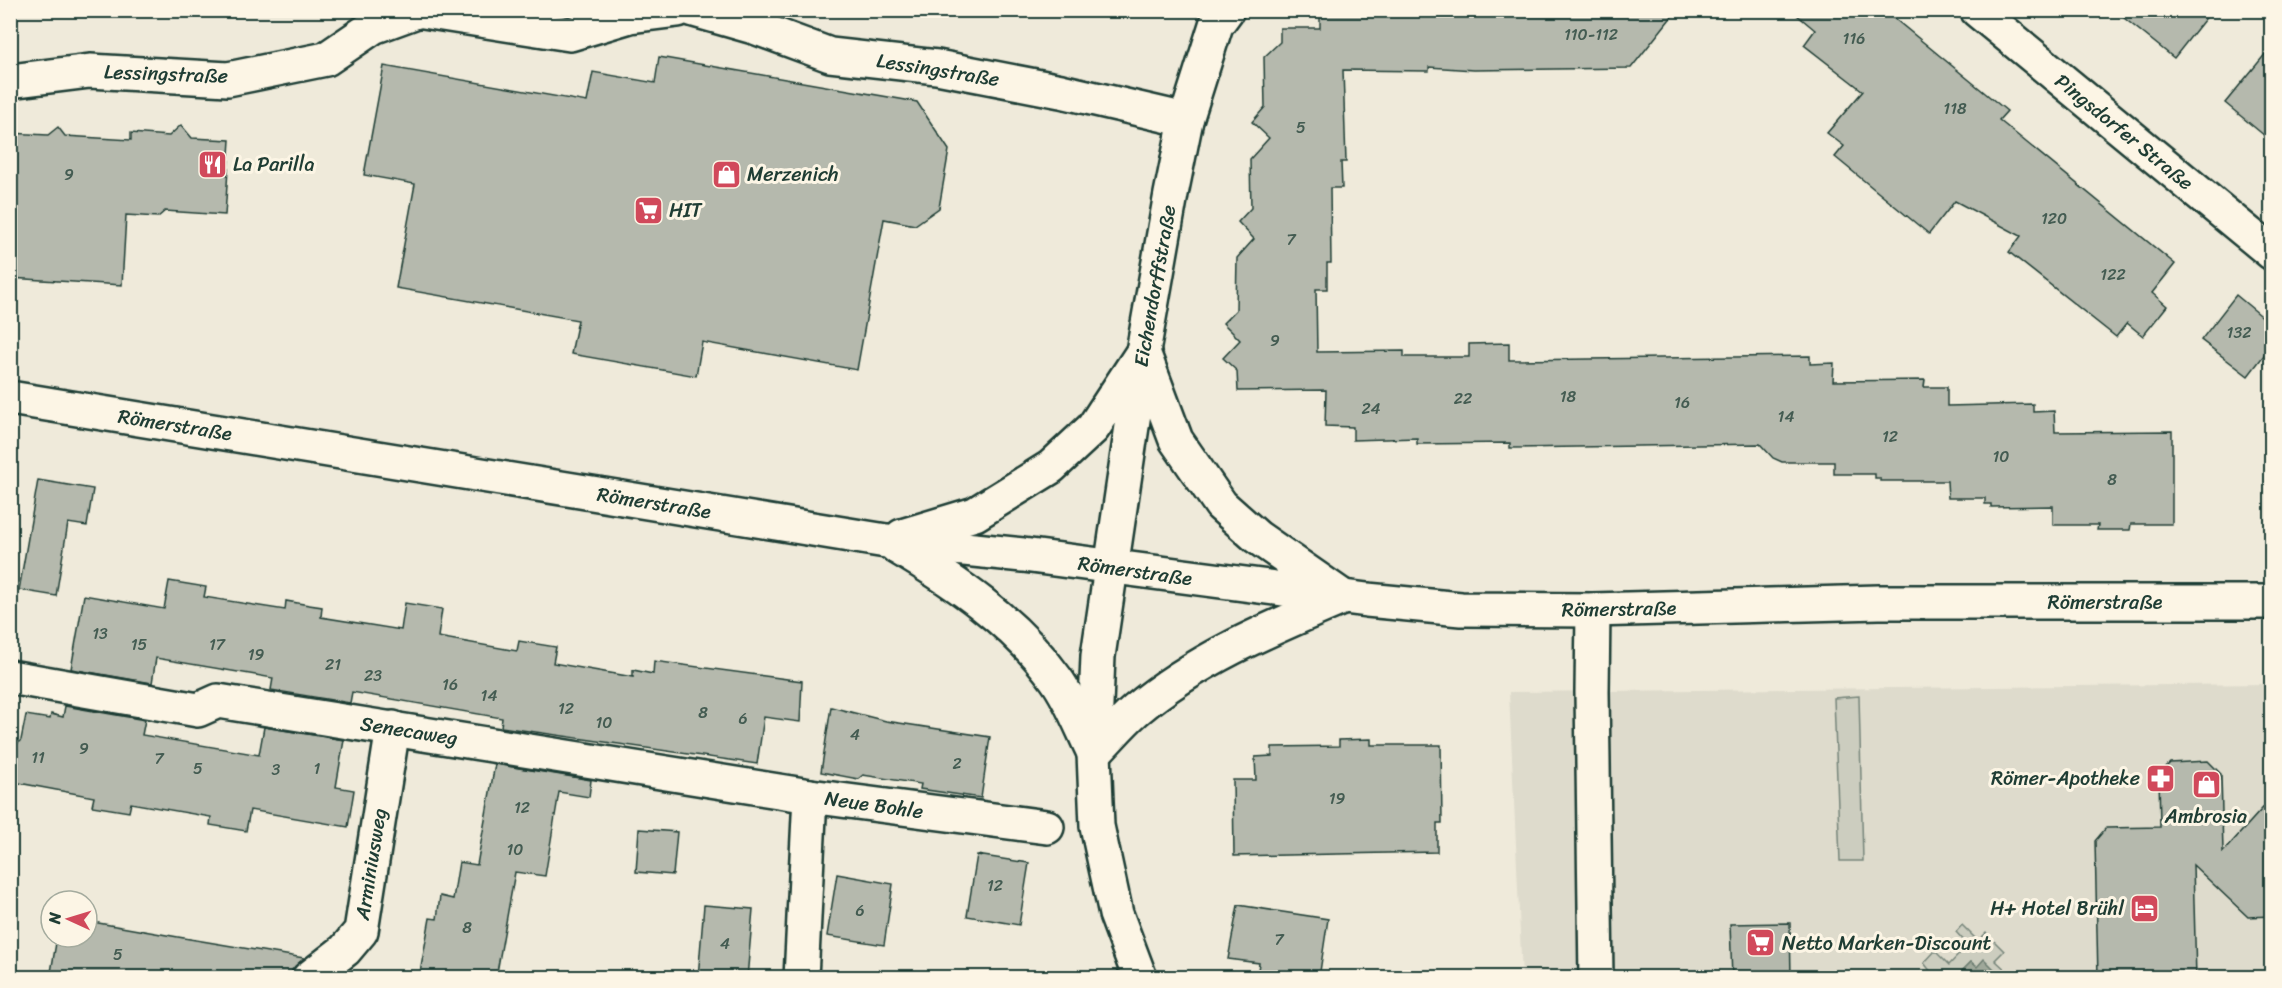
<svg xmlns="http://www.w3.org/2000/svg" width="2282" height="988" viewBox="0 0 2282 988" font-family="Sriracha,sans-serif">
<rect width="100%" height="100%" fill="#efeada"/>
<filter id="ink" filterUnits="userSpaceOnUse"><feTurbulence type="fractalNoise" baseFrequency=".0167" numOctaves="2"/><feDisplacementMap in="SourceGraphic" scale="12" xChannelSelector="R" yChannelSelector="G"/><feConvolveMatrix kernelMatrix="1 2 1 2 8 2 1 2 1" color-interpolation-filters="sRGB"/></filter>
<g filter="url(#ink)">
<polygon fill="#dedbcc" points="2271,684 2271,977 1522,977 1509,692"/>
<g fill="#cccdbf" stroke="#76857a" stroke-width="1.5">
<polygon points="1859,696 1863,861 1840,861 1834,698"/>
<polygon points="1962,925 1978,941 1986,933 2004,951 1995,960 2010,974 2007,977 1990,977 1996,971 1977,967 1971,962 1956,977 1935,977 1924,963 1935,951 1949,965 1968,945 1956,932"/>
</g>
<polygon fill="#9fa89a" stroke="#6c7d71" stroke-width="1.5" points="1984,959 1996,971 1990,977 1956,977 1971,962 1977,967"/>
<g fill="#b5b9ad" stroke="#1f3d34" stroke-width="1.5">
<polygon points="1320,10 1677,10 1631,68 1474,70 1429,67 1429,71 1343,70 1346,162 1341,162 1342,188 1330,188 1331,263 1327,263 1327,289 1316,289 1317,352 1404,351 1404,357 1469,357 1469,344 1509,343 1509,360 1810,356 1810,364 1834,363 1833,381 1925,380 1924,387 1947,387 1947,406 2033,404 2033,412 2054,411 2055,432 2172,431 2172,524 2131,524 2130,530 2097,530 2098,525 2053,525 2053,506 1991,507 1991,504 1985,504 1985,498 1948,498 1947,481 1880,481 1880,478 1875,478 1875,474 1834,474 1834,462 1782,462 1773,458 1760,444 1510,448 1510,443 1417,444 1417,438 1353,440 1353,427 1325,426 1326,390 1238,391 1237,371 1223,358 1240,340 1223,323 1236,310 1237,258 1254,239 1238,222 1251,208 1250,159 1269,138 1252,122 1265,107 1264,57 1280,42 1280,28 1320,28"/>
<polygon points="1791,10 1884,10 2007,111 1999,120 2175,264 2152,293 2167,306 2143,336 2127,323 2116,337 2009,252 2021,236 1955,201 1929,234 1835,157 1844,146 1827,133 1863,91 1804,45 1815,30"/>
<polygon points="2114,10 2212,10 2174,58"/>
<polygon points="2271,47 2271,141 2225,103"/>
<polygon points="659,57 917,102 949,150 939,208 915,225 884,219 857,370 702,342 696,376 571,354 578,320 396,288 415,184 364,175 384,66 587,102 593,72 655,83"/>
<polygon points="181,125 192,138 230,140 225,215 165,211 158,217 126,215 122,285 10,278 10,133 48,135 58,127 65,136 131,140 131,133 169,136"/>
<polygon points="2236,295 2271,324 2271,346 2248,376 2201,340"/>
<polygon points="38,480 93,489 87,526 68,523 56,596 19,590"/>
<polygon points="169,581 206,587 204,597 285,610 286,601 309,605 322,607 321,617 401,630 405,603 442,609 438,637 517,651 519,641 556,647 553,663 633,677 633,670 653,674 654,661 802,681 800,722 764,717 757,764 501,727 502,718 352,692 350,703 271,690 273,678 156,658 152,683 71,669 84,595 164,609"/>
<polygon points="65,706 145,720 142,735 259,755 264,727 344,740 336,787 354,790 348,827 250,810 246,831 210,825 211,817 131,803 129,812 92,806 94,797 19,783 10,768 15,746 21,740 26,715 50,719 51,714 63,717"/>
<polygon points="831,707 886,721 990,737 981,798 920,789 921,784 863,775 858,779 821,772"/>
<polygon points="1371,739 1371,745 1441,745 1442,823 1437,823 1437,852 1234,856 1233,780 1256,780 1255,757 1272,756 1272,747 1339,746 1339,740"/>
<polygon points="2208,761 2221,774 2223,852 2271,799 2271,916 2248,917 2193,865 2196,978 2098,978 2095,841 2106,828 2160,827 2159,774 2170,763"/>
<polygon points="495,764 591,780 589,797 559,792 545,876 515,872 496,978 419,978 430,918 437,919 440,896 453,899 459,862 477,865"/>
<polygon points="639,829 677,832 673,875 636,872"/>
<polygon points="977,855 1029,863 1019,925 967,916"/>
<polygon points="837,874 893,884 884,945 827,936"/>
<polygon points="704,905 753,909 747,978 698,978"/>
<polygon points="1238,905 1328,919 1319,978 1257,978 1259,963 1228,959"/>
<polygon points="87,921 178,937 304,958 292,970 291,978 50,978 57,937 87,937"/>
<polygon points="1790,923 1791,978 1732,978 1730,924"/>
</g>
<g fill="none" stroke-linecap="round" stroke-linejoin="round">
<defs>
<g id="minor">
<polyline points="417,10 570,34 630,16 678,10"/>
<polyline points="694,10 757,28 830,55 937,67 1061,91 1186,120"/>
<polyline points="1977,10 2272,253"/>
<polyline points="10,81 90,71 228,79 326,59 373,27 417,11"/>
<polyline points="1593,610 1592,692 1596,978"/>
<polyline points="10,677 198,710 218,701 810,796"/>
<polyline points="309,978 345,950 361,931 393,728"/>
<polyline points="801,978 810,796 1047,827"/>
<polyline points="1140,978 1116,914 1097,826 1094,753 1098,656 1143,352 1171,194 1186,120 1216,25 1227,10"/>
</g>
<g id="major">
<polyline points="1143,352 1176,440 1221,505 1257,537 1339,594"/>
<polyline points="10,398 886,541 1023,555 1367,600 1461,609 1593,610 1879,602 2272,602"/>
<polyline points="902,536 975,514 1051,467 1093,428 1143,352"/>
<path d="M897,547C956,582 1015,622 1056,679C1072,701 1082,729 1094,753C1108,739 1121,723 1136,710C1197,659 1269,629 1342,598"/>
</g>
</defs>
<use href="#minor" stroke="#1f3d34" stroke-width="38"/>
<use href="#major" stroke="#1f3d34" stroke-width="38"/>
<use href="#minor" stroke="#fcf5e5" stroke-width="33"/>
<use href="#major" stroke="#fcf5e5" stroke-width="33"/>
</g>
</g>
<defs>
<symbol id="restaurant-square" viewBox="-11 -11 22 22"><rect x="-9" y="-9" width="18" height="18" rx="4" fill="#d1495b" stroke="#fcf5e5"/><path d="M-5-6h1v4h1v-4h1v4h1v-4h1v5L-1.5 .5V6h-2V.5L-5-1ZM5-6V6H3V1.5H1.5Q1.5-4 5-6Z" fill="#fff"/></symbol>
<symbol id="shop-square" viewBox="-11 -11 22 22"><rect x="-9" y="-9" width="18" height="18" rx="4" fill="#d1495b" stroke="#fcf5e5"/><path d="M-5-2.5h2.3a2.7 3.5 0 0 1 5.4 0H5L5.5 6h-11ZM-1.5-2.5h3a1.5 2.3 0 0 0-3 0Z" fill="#fff"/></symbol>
<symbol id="supermarket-square" viewBox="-11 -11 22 22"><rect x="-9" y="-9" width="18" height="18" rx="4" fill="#d1495b" stroke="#fcf5e5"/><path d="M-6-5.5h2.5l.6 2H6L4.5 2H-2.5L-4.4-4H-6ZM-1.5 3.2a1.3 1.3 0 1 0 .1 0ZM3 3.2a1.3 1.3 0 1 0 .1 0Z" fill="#fff"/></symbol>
<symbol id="pharmacy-square" viewBox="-11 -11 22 22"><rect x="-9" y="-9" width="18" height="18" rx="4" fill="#d1495b" stroke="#fcf5e5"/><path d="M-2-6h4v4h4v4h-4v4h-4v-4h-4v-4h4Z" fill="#fff"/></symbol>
<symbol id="hotel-square" viewBox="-11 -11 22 22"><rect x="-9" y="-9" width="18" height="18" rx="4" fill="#d1495b" stroke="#fcf5e5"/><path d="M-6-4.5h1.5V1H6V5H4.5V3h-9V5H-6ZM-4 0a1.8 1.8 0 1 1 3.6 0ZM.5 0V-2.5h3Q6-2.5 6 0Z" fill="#fff"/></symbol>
</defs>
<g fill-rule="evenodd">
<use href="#restaurant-square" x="196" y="148" width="33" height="33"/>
<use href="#shop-square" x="710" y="158" width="33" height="33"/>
<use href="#supermarket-square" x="632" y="194" width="33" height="33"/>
<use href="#pharmacy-square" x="2144" y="762" width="33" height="33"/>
<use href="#shop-square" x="2190" y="768" width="33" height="33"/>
<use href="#hotel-square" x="2128" y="892" width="33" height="33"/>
<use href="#supermarket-square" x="1744" y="926" width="33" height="33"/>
</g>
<g text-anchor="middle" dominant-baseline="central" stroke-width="6" stroke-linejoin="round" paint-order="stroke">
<g font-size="16" fill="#445c52">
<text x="1591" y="34">110-112</text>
<text x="1854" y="38">116</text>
<text x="1955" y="108">118</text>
<text x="1301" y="127">5</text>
<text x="69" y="174">9</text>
<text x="2054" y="218">120</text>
<text x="1291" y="239">7</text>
<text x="2113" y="274">122</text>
<text x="2239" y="332">132</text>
<text x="1275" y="340">9</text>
<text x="1568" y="396">18</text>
<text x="1463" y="398">22</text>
<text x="1682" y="402">16</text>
<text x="1371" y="408">24</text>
<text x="1786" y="416">14</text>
<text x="1890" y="436">12</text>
<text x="2001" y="456">10</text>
<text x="2112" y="479">8</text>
<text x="100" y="633">13</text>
<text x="139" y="644">15</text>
<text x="217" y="644">17</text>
<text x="256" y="654">19</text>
<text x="333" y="664">21</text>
<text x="373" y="675">23</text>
<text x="450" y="684">16</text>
<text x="489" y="695">14</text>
<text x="566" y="708">12</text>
<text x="703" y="712">8</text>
<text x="743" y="718">6</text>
<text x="604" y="722">10</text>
<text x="855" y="734">4</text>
<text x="84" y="748">9</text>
<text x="38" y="757">11</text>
<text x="159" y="758">7</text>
<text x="957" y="763">2</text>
<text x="198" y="768">5</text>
<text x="317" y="768">1</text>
<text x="276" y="769">3</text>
<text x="1337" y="798">19</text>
<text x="522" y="807">12</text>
<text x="515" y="849">10</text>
<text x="995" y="885">12</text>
<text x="860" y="910">6</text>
<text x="467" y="927">8</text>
<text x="1279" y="939">7</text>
<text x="725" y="943">4</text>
<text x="118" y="954">5</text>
</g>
<g font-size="20" fill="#1f3d34" stroke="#fcf5e5">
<text transform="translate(938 70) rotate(9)">Lessingstraße</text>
<text transform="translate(166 74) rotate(2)">Lessingstraße</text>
<text transform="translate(2124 132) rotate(39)">Pingsdorfer Straße</text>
<text transform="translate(1155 286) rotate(-80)">Eichendorffstraße</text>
<text transform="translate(175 425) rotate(9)">Römerstraße</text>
<text transform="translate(654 503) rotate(9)">Römerstraße</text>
<text transform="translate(1135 571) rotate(8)">Römerstraße</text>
<text x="2105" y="602">Römerstraße</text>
<text transform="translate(1619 609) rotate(-1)">Römerstraße</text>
<text transform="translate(409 731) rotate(9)">Senecaweg</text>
<text transform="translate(874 805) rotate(8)">Neue Bohle</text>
<text transform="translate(371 864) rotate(-81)">Arminiusweg</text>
</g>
<g font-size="20" fill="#1f3d34" stroke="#fcf5e5" text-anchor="start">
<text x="233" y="164">La Parilla</text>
<text x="747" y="174">Merzenich</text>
<text x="669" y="210">HIT</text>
<text x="2140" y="778" text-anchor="end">Römer-Apotheke</text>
<text x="2206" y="816" text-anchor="middle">Ambrosia</text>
<text x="2124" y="908" text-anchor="end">H+ Hotel Brühl</text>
<text x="1782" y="943">Netto Marken-Discount</text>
</g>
</g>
<rect width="2282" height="988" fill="none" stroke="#fcf5e5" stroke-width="36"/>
<rect x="18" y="18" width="2246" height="952" fill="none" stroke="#1f3d34" stroke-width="2" filter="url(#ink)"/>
<g transform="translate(69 919) rotate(274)"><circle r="28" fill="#fcf5e5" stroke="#a4ab9e" stroke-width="1.5"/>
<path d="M0-4.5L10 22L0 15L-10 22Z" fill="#d1495b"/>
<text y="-9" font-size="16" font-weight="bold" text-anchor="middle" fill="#1f3d34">N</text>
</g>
</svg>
